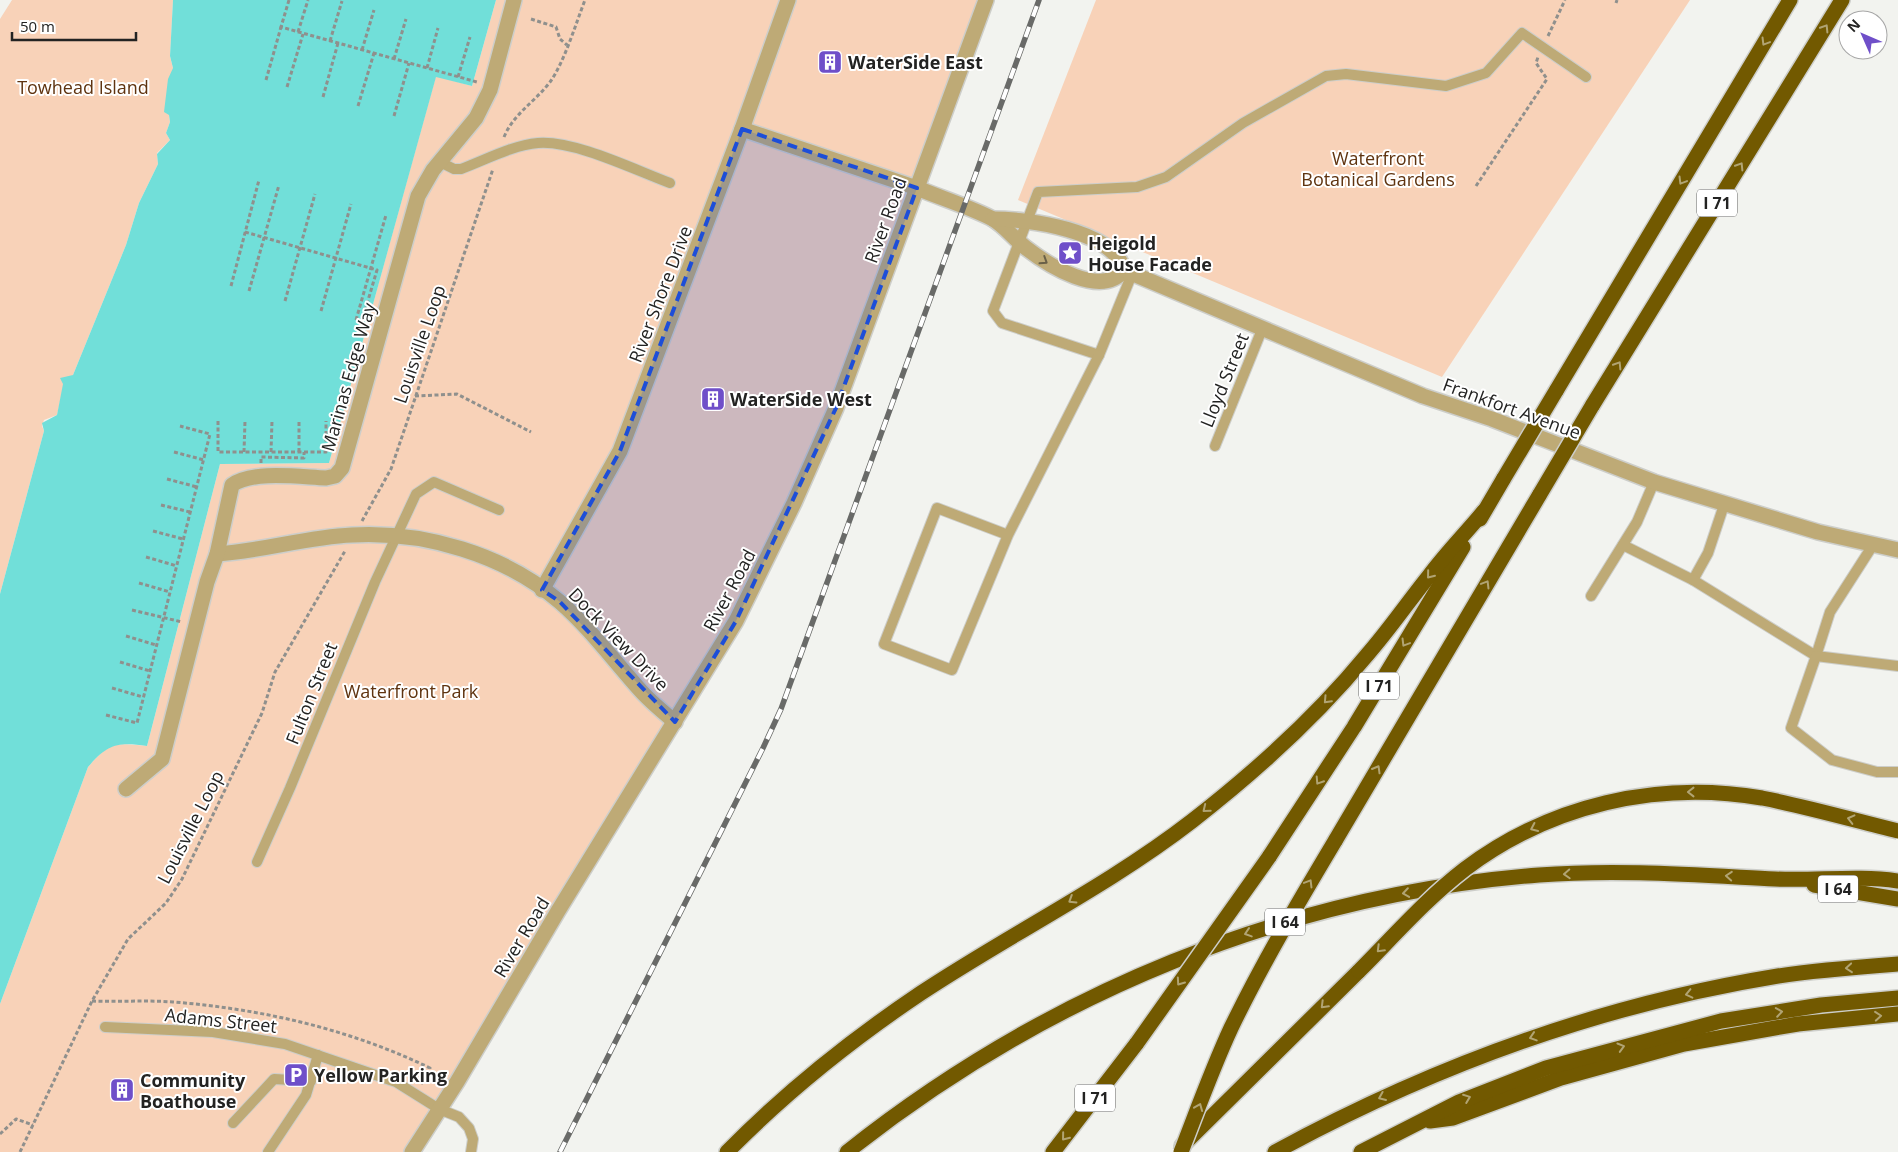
<svg xmlns="http://www.w3.org/2000/svg" width="1898" height="1152" viewBox="0 0 1898 1152" font-family="'Open Sans',sans-serif">
<rect width="100%" height="100%" fill="#f2f3ef"/>
<g fill="#f8d2b8">
<polygon points="12,0 173,0 170,56 173,68 169,115 170,122 166,133 170,140 157,153 158,164 139,203 126,245 73,375 64,384 57,415 44,420 42,426 44,431 0,594 0,19"/>
<path d="M496,0H980L836,408L736,621L413,1152H0V1004L88,767C111,741 114,743 147,746L220,464L329,463L436,76L472,86Z"/>
<polygon points="1096,0 1690,0 1442,377 1018,200"/>
</g>
<path fill="#71dfd9" d="M173,0H496L472,86L436,77L329,463L220,464L147,746C117,742 108,744 88,767L0,1004V594L44,431L42,423L57,415L63,384L60,378L73,375L126,245L139,203L158,164L157,154L170,140L166,133L170,122L169,115L164,112L168,79L173,68L170,56Z"/>
<g fill="none" stroke-linecap="round" stroke-linejoin="round">
<defs>
<g id="service">
<path d="M440,162L454,169H461C485,160 513,145 538,143C574,140 635,170 670,183"/>
<polyline points="1132,274 1099,355 1002,323 993,311 1038,192 1137,187 1166,177 1243,123 1326,76 1346,74 1446,86 1486,73 1522,33 1586,77"/>
<polyline points="1215,446 1263,327"/>
<polyline points="1008,535 937,508 884,644 952,670 1008,535 1099,355"/>
<polyline points="1623,545 1693,580 1708,553 1724,505"/>
<polyline points="1693,580 1816,656 1830,612 1873,545"/>
<polyline points="1591,596 1637,522 1654,482"/>
<polyline points="1898,666 1816,656 1791,728 1832,760 1877,772 1898,772"/>
<polyline points="257,862 290,788 375,582 416,494 434,482 499,510"/>
<polyline points="105,1027 213,1032 285,1044 396,1082 439,1109 459,1117 469,1128 473,1139 471,1152"/>
<polyline points="233,1123 274,1079 311,1081"/>
<polyline points="268,1152 306,1095 318,1055"/>
</g>
<g id="minor">
<polyline points="742,129 917,188"/>
<path d="M217,554C263,551 306,537 352,535C424,531 504,554 560,602C590,628 614,661 641,691C651,702 663,712 675,722"/>
<polyline points="542,590 620,451 742,129 788,0"/>
<path d="M126,789L162,759L207,582L217,554L232,485C253,470 300,477 326,478L335,476L342,468L418,196L433,170L476,118L490,90L514,0"/>
</g>
<g id="tertiary">
<path d="M917,188C941,198 967,206 991,218C1004,225 1014,239 1026,248C1048,265 1101,299 1124,270"/>
<path d="M993,219C1028,219 1113,230 1124,270"/>
<polyline points="1124,270 1423,396 1492,419 1654,482 1818,532 1898,550"/>
<polyline points="412,1152 457,1082 558,911 736,621 794,503 836,408 986,0"/>
</g>
<g id="motorway">
<polyline points="1556,391 1790,0"/>
<polyline points="1592,406 1842,0"/>
<polyline points="1480,519 1504,478"/>
<polyline points="1335,841 1540,494"/>
<polyline points="1269,857 1354,727 1463,547"/>
<polyline points="1814,885 1898,899"/>
<polyline points="1430,1121 1453,1118 1561,1078 1684,1044 1798,1024 1898,1014"/>
<polyline points="1182,1146 1359,971"/>
<path d="M727,1152C786,1092 851,1040 921,993C1010,934 1108,886 1192,821C1255,772 1316,717 1367,655C1389,630 1408,602 1429,576C1446,553 1466,533 1484,511"/>
<path d="M847,1152C1046,994 1285,895 1539,875C1618,869 1696,875 1775,879C1816,881 1857,875 1898,881"/>
<polyline points="1053,1152 1137,1043"/>
<path d="M1275,1152C1433,1066 1599,1005 1778,976C1817,970 1858,967 1898,964"/>
<polyline points="1361,1152 1459,1102 1546,1068 1721,1021 1821,1005 1898,998"/>
</g>
</defs>
<use href="#service" stroke="#cdceca" stroke-width="12"/>
<use href="#minor" stroke="#cdceca" stroke-width="18"/>
<use href="#tertiary" stroke="#cdceca" stroke-width="18"/>
<use href="#motorway" stroke="#cdceca" stroke-width="18"/>
<g stroke="#8f908d" stroke-width="3" stroke-dasharray="4 2.5" stroke-linecap="butt">
<polyline points="289,0 281,27 477,82"/>
<polyline points="1616,3 1617,0"/>
<polyline points="531,19 556,27 560,39 567,45"/>
<polyline points="298,32 308,0"/>
<polyline points="1548,36 1565,0"/>
<polyline points="330,41 342,1"/>
<polyline points="362,50 374,10"/>
<polyline points="394,59 406,19"/>
<polyline points="427,68 438,28"/>
<polyline points="458,77 470,37"/>
<polyline points="266,80 281,27"/>
<polyline points="287,87 303,34"/>
<polyline points="323,97 338,43"/>
<polyline points="358,106 374,53"/>
<polyline points="394,116 409,63"/>
<path d="M504,137C514,113 535,102 550,82C564,63 576,23 585,0"/>
<polyline points="1476,186 1547,79 1536,63 1538,57"/>
<polyline points="245,232 377,270 364,314 371,316"/>
<polyline points="231,286 259,180"/>
<polyline points="249,291 279,185"/>
<polyline points="285,301 315,194"/>
<polyline points="321,311 351,204"/>
<polyline points="356,320 386,215"/>
<polyline points="415,396 457,394 531,432"/>
<polyline points="218,421 218,452 326,452 326,421"/>
<polyline points="174,452 204,460"/>
<polyline points="244,452 245,421"/>
<polyline points="271,452 272,421"/>
<polyline points="299,452 299,421"/>
<polyline points="261,463 261,457 304,458 304,452"/>
<polyline points="167,479 197,487"/>
<polyline points="161,505 190,512"/>
<polyline points="362,521 391,469 493,169"/>
<polyline points="153,531 183,539"/>
<polyline points="146,557 177,566"/>
<polyline points="139,583 170,592"/>
<polyline points="132,610 182,622"/>
<polyline points="126,636 156,645"/>
<polyline points="120,662 150,671"/>
<polyline points="112,688 143,697"/>
<polyline points="106,715 137,723 210,434 180,426"/>
<path d="M92,1001C119,1002 146,1000 173,1002C262,1009 349,1029 430,1068L421,1084"/>
<polyline points="0,1134 16,1119 33,1125"/>
<polyline points="20,1152 92,1001 128,939 166,903 182,879 262,713 275,672 345,551"/>
</g>
<use href="#service" stroke="#beaa76" stroke-width="10"/>
<use href="#minor" stroke="#beaa76" stroke-width="15"/>
<use href="#tertiary" stroke="#beaa76" stroke-width="15"/>
<use href="#motorway" stroke="#725900" stroke-width="15"/>
<defs>
<polyline id="rail" points="560,1152 763,748 781,709 1039,0"/>
</defs>
<use href="#rail" stroke="#696a68" stroke-width="5.5"/>
<use href="#rail" stroke="#fff" stroke-width="4" stroke-dasharray="11" stroke-linecap="butt"/>
<defs>
<g id="motorway-bridge">
<polyline points="1504,478 1556,391"/>
<polyline points="1540,494 1592,406"/>
<path d="M1359,971C1393,937 1426,899 1465,869C1550,805 1657,780 1762,798C1808,807 1853,820 1898,831"/>
<polyline points="1137,1043 1269,857"/>
<path d="M1181,1152C1197,1111 1212,1069 1231,1028C1262,964 1298,903 1335,841"/>
</g>
</defs>
<use href="#motorway-bridge" stroke="#cdceca" stroke-width="18" stroke-linecap="butt"/>
<use href="#motorway-bridge" stroke="#725900" stroke-width="15"/>
</g>
<defs><path id="oneway-chevron" d="M-2-3.5L2.5 0L-2 3.5" fill="none" stroke-width="1.6" stroke-linecap="round" stroke-linejoin="round" transform="scale(1.25)"/></defs>
<g stroke="#b1a473">
<use href="#oneway-chevron" transform="translate(1825 28) rotate(-58)"/>
<use href="#oneway-chevron" transform="translate(1765 42) rotate(121)"/>
<use href="#oneway-chevron" transform="translate(1740 166) rotate(-58)"/>
<use href="#oneway-chevron" transform="translate(1682 181) rotate(121)"/>
<use href="#oneway-chevron" transform="translate(1618 365) rotate(-58)"/>
<use href="#oneway-chevron" transform="translate(1430 575) rotate(129)"/>
<use href="#oneway-chevron" transform="translate(1486 584) rotate(-59)"/>
<use href="#oneway-chevron" transform="translate(1405 643) rotate(121)"/>
<use href="#oneway-chevron" transform="translate(1327 700) rotate(133)"/>
<use href="#oneway-chevron" transform="translate(1377 769) rotate(-60)"/>
<use href="#oneway-chevron" transform="translate(1319 781) rotate(123)"/>
<use href="#oneway-chevron" transform="translate(1691 792) rotate(180)"/>
<use href="#oneway-chevron" transform="translate(1206 809) rotate(141)"/>
<use href="#oneway-chevron" transform="translate(1851 819) rotate(-166)"/>
<use href="#oneway-chevron" transform="translate(1534 828) rotate(155)"/>
<use href="#oneway-chevron" transform="translate(1567 874) rotate(177)"/>
<use href="#oneway-chevron" transform="translate(1729 876) rotate(-176)"/>
<use href="#oneway-chevron" transform="translate(1309 883) rotate(-59)"/>
<use href="#oneway-chevron" transform="translate(1406 893) rotate(172)"/>
<use href="#oneway-chevron" transform="translate(1072 900) rotate(148)"/>
<use href="#oneway-chevron" transform="translate(1248 933) rotate(162)"/>
<use href="#oneway-chevron" transform="translate(1380 949) rotate(135)"/>
<use href="#oneway-chevron" transform="translate(1849 968) rotate(175)"/>
<use href="#oneway-chevron" transform="translate(1180 982) rotate(125)"/>
<use href="#oneway-chevron" transform="translate(1689 994) rotate(167)"/>
<use href="#oneway-chevron" transform="translate(1324 1005) rotate(135)"/>
<use href="#oneway-chevron" transform="translate(1779 1012) rotate(-9)"/>
<use href="#oneway-chevron" transform="translate(1878 1016) rotate(-5)"/>
<use href="#oneway-chevron" transform="translate(1533 1037) rotate(162)"/>
<use href="#oneway-chevron" transform="translate(1621 1047) rotate(-16)"/>
<use href="#oneway-chevron" transform="translate(1382 1097) rotate(157)"/>
<use href="#oneway-chevron" transform="translate(1467 1098) rotate(-21)"/>
<use href="#oneway-chevron" transform="translate(1199 1107) rotate(-68)"/>
<use href="#oneway-chevron" transform="translate(1065 1137) rotate(129)"/>
</g>
<use stroke="#696048" href="#oneway-chevron" transform="translate(1044 261) rotate(33)"/>
<path fill="#1d4ed8" fill-opacity="0.2" stroke="#1d4ed8" stroke-width="4" stroke-dasharray="10 6" stroke-linejoin="round" d="M742,129L917,188L836,408L736,621L675,722L559,601L542,590L620,451Z"/>
<defs>
<symbol id="building-square" viewBox="-11 -11 22 22"><rect x="-9" y="-9" width="18" height="18" rx="4" fill="#6f4fc9" stroke="#fff"/><path d="M-4-6H4V6H1V3H-1V6H-4ZM-2.5-4.3h1.7v1.8h-1.7ZM.8-4.3h1.7v1.8H.8ZM-2.5-1h1.7V.8h-1.7ZM.8-1h1.7V.8H.8Z" fill="#fff"/></symbol>
<symbol id="sight-square" viewBox="-11 -11 22 22"><rect x="-9" y="-9" width="18" height="18" rx="4" fill="#6f4fc9" stroke="#fff"/><path d="M0-6L1.8-2.2L6-1.7L2.9 1.2L3.7 5.4L0 3.3L-3.7 5.4L-2.9 1.2L-6-1.7L-1.8-2.2Z" fill="#fff"/></symbol>
<symbol id="parking-square" viewBox="-11 -11 22 22"><rect x="-9" y="-9" width="18" height="18" rx="4" fill="#6f4fc9" stroke="#fff"/><path d="M-3.5-5.5H1a3.5 3.5 0 0 1 0 7H-1V5.5H-3.5ZM-1-3.4V-.6H.8a1.4 1.4 0 0 0 0-2.8Z" fill="#fff"/></symbol>
</defs>
<g fill-rule="evenodd">
<use href="#building-square" x="816" y="48" width="28" height="28"/>
<use href="#sight-square" x="1056" y="239" width="28" height="28"/>
<use href="#building-square" x="699" y="385" width="28" height="28"/>
<use href="#parking-square" x="282" y="1061" width="28" height="28"/>
<use href="#building-square" x="108" y="1076" width="28" height="28"/>
</g>
<g text-anchor="middle" dominant-baseline="central" stroke-width="4" stroke-linejoin="round" paint-order="stroke">
<g fill="#fff" stroke="#656564" stroke-width="1">
<rect x="1697" y="189.5" width="40" height="27" rx="4"/>
<rect x="1359" y="672.5" width="40" height="27" rx="4"/>
<rect x="1818" y="875.5" width="40" height="27" rx="4"/>
<rect x="1265" y="908.5" width="40" height="27" rx="4"/>
<rect x="1075" y="1084.5" width="40" height="27" rx="4"/>
</g>
<g font-size="16" font-weight="bold" fill="#232322">
<text x="1717" y="203">I 71</text>
<text x="1379" y="686">I 71</text>
<text x="1838" y="889">I 64</text>
<text x="1285" y="922">I 64</text>
<text x="1095" y="1098">I 71</text>
</g>
<g font-size="18" font-weight="bold" fill="#232322" stroke="#fff" text-anchor="start">
<text x="848" y="62">WaterSide East</text>
<text x="1088" y="243">Heigold<tspan x="1088" dy="21">House Facade</tspan></text>
<text x="730" y="399">WaterSide West</text>
<text x="314" y="1075">Yellow Parking</text>
<text x="140" y="1080">Community<tspan x="140" dy="21">Boathouse</tspan></text>
</g>
<g font-size="18" fill="#5f330f" stroke="#fff">
<text x="83" y="87">Towhead Island</text>
<text x="1378" y="158">Waterfront<tspan x="1378" dy="21">Botanical Gardens</tspan></text>
<text x="411" y="691">Waterfront Park</text>
</g>
<g font-size="18" fill="#232322" stroke="#fff">
<text transform="translate(885 220) rotate(-70)">River Road</text>
<text transform="translate(660 294) rotate(-69)">River Shore Drive</text>
<text transform="translate(419 344) rotate(-71)">Louisville Loop</text>
<text transform="translate(348 377) rotate(-74)">Marinas Edge Way</text>
<text transform="translate(1224 380) rotate(-68)">Lloyd Street</text>
<text transform="translate(1512 408) rotate(20)">Frankfort Avenue</text>
<text transform="translate(729 590) rotate(-62)">River Road</text>
<text transform="translate(619 639) rotate(46)">Dock View Drive</text>
<text transform="translate(311 693) rotate(-68)">Fulton Street</text>
<text transform="translate(190 827) rotate(-63)">Louisville Loop</text>
<text transform="translate(521 937) rotate(-59)">River Road</text>
<text transform="translate(221 1020) rotate(6)">Adams Street</text>
</g>
</g>
<g transform="translate(1863 35) rotate(315)"><circle r="24" fill="#ffffff" stroke="#a7a7a7"/>
<path d="M0-4L9 19L0 12L-9 19Z" fill="#6f4fc9"/>
<text y="-8" font-size="14" font-weight="bold" text-anchor="middle" fill="#232322">N</text>
</g>
<path d="M12 32v8h124v-8" fill="none" stroke="#232322" stroke-width="2.5"/>
<text x="20" y="32" font-size="15" fill="#232322" stroke="#ffffff" stroke-width="4" paint-order="stroke">50 m</text>
</svg>
